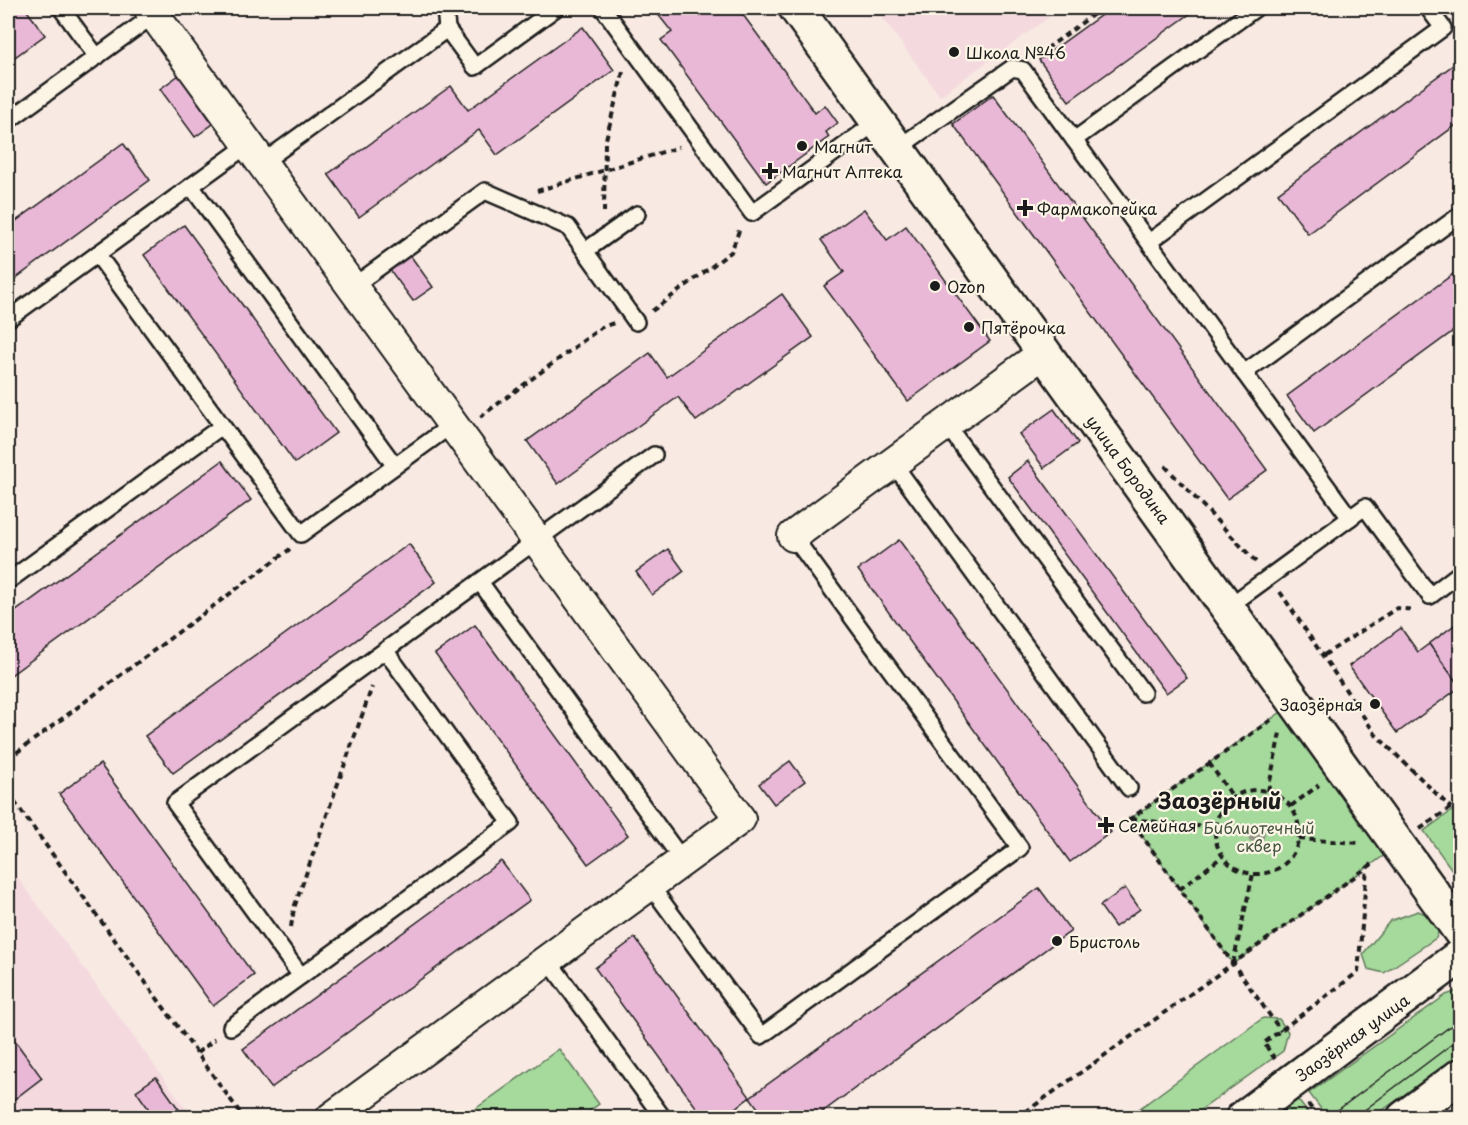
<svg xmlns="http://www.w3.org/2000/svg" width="1468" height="1125" viewBox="0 0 1468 1125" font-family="'Playpen Sans',sans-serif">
<rect width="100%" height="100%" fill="#f8e9e2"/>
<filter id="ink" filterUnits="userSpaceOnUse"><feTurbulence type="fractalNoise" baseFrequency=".0167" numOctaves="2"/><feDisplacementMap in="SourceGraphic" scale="12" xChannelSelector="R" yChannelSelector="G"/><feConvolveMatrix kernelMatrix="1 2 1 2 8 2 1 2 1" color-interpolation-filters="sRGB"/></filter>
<g filter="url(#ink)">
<g fill="#f4dadf">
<polygon points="875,8 1062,8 940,96"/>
<polygon points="8,864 192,1117 8,1117"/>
</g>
<g fill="#a6da9c" stroke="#617b5c" stroke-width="1.5">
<polygon points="1284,710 1386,854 1233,964 1130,819"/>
<polygon points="1460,805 1460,881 1424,831"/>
<polygon points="1418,911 1438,919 1441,926 1436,938 1384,973 1368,969 1363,954 1390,921"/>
<polygon points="1460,990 1460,1055 1373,1117 1327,1117 1309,1093 1446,995"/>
<polygon points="1263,1018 1279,1019 1288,1032 1283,1051 1191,1117 1128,1117"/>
<polygon points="559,1049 599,1104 581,1117 464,1117"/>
<polygon points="1298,1100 1311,1117 1274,1117"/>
</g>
<g fill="#e9b8d7" stroke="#1c1c1c" stroke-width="1.5">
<polygon points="8,8 25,8 45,35 8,62"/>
<polygon points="653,8 738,8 815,113 825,105 838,123 826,132 829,137 766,183 661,40 672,32"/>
<polygon points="1111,8 1198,8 1069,101 1039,60"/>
<polygon points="583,27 614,70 497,155 479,130 359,217 328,174 451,86 468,110"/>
<polygon points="1460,60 1460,122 1308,234 1278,193"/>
<polygon points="179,75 213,124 195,137 160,89"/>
<polygon points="993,95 1267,470 1227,499 953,124"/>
<polygon points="123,143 150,180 8,284 8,227"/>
<polygon points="864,209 887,240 906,226 990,341 908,401 824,286 844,272 821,240"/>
<polygon points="184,225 336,433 295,463 144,255"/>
<polygon points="410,255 433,287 413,301 390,270"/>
<polygon points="1460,269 1460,326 1314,433 1287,396"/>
<polygon points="782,294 813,337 696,421 678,397 558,484 527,441 650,353 667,377"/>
<polygon points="1054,409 1078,443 1044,468 1019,434"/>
<polygon points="222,461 251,500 8,677 8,617"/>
<polygon points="1028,461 1187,678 1166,693 1008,477"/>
<polygon points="899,540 1111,832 1070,862 858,570"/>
<polygon points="409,544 436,582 173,773 145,736"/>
<polygon points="668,549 684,571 652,595 636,572"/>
<polygon points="1460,621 1460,687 1429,644"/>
<polygon points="475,625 628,835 588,864 435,654"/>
<polygon points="1401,628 1418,652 1429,644 1460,687 1397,733 1349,666"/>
<polygon points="790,761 805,781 774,804 759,784"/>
<polygon points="100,764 254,975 213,1006 59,794"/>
<polygon points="501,861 530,900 271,1088 243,1049"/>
<polygon points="1039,888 1071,931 814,1118 765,1118 750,1097"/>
<polygon points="1125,888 1140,909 1115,927 1100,906"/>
<polygon points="635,938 750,1097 723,1118 704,1118 595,968"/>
<polygon points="10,1034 42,1078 8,1104 8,1035"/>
<polygon points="156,1077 185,1118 155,1118 136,1091"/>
</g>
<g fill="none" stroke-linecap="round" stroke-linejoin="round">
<defs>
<g id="lane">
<polyline points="61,8 97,57"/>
<polyline points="445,8 447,29"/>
<polyline points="603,8 752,213 878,121"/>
<polyline points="8,121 158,12"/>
<polyline points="1074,140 1256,8"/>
<polyline points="898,148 1012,68 1023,70 1350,518"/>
<polyline points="262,163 447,29 475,67 556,8"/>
<polyline points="191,186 395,466"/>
<polyline points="1149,242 1443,28 1428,8"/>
<polyline points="585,251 637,214"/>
<polyline points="97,254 301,534 453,424"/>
<polyline points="352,287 485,191 568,227 636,322"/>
<polyline points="8,319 249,144"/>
<polyline points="1244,373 1460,215"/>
<polyline points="946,424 1143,693"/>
<polyline points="893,463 1129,788"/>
<polyline points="8,574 11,579 222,426"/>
<polyline points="480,582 683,861"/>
<polyline points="1228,607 1365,507 1430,596 1460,573"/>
<polyline points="385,650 511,823 301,976 175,803 654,455"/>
<polyline points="650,885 761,1036 1020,848 793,536"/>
<polyline points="548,960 661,1115 657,1118"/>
<polyline points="231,1027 301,976"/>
</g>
<g id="street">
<polyline points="149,8 740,819 331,1118"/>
<polyline points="793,536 1045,352"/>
</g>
<g id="secondary">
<polyline points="796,8 1460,931"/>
<polyline points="1243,1118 1460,956"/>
<polyline points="1404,1118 1460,1076"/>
</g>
</defs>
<use href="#lane" stroke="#1c1c1c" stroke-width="20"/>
<use href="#street" stroke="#1c1c1c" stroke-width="34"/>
<use href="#secondary" stroke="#1c1c1c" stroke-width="38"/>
<g stroke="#1c1c1c" stroke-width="4" stroke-dasharray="6 4.5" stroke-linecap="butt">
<polyline points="1038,55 1102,8"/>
<polyline points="537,191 679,147"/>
<polyline points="604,212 605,143 623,72"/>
<polyline points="652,311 731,252 740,228"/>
<polyline points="480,417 602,327 614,323"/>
<polyline points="1165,466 1257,563"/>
<polyline points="1280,592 1376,735 1451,808"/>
<polyline points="1324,655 1397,608 1414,610"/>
<polyline points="1271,720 1130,819 1281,1031"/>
<polyline points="8,759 290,549"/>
<polyline points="1209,763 1233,797"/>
<circle cx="1257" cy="832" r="42"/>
<polyline points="1268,791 1280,733"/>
<polyline points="8,793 244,1118"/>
<polyline points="1291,806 1319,785"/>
<polyline points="1131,819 1215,828"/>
<polyline points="1420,829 1460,801"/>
<polyline points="1299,839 1360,843"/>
<polyline points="1180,889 1223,856"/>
<polyline points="291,927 294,908 372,687"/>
<polyline points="1233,963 1253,874"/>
<polyline points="197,1053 215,1039"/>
<polyline points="1275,1059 1264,1043 1358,972 1367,867"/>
<polyline points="1308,1104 1319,1118"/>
<polyline points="1017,1118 1375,862"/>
</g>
<use href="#lane" stroke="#fcf5e5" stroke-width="15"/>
<use href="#street" stroke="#fcf5e5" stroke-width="30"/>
<use href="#secondary" stroke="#fcf5e5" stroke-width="33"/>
<g stroke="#1c1c1c" stroke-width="1.5">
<polyline points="1327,1118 1460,1019"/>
<polyline points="1354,1118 1460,1038"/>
</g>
</g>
<circle fill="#96988a" cx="1256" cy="834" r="9"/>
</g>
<g fill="#1c1c1c" stroke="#fcf5e5" stroke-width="2">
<circle cx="954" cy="52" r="6"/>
<circle cx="802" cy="146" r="6"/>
<path d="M767 162h6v6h6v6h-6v6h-6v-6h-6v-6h6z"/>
<path d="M1022 199h6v6h6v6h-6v6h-6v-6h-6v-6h6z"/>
<circle cx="935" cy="286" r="6"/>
<circle cx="969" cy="327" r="6"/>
<circle cx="1375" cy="704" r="6"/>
<path d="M1103 816h6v6h6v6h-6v6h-6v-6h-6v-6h6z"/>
<circle cx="1057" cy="941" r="6"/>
</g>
<g text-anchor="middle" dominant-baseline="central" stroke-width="4.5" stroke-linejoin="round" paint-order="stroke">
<g font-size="16" fill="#1c1c1c" stroke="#fcf5e5" text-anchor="start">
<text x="966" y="52">Школа №46</text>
<text x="814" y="146">Магнит</text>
<text x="782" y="171">Магнит Аптека</text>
<text x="1037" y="208">Фармакопейка</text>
<text x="947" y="286">Ozon</text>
<text x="981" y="327">Пятёрочка</text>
<text x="1363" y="704" text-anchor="end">Заозёрная</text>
<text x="1118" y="825">Семейная</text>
<text x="1069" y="941">Бристоль</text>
</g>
<g font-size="16" fill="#1c1c1c" stroke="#fcf5e5">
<text transform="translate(1129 469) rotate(54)">улица Бородина</text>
<text transform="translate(1352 1037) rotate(-36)">Заозёрная улица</text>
</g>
<g font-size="16" fill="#455542" stroke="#fcf5e5">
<text x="1259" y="827">Библиотечный<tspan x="1259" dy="18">сквер</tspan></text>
</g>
<g font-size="22" font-weight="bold" fill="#1c1c1c" stroke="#fcf5e5">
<text x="1220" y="799">Заозёрный</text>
</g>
</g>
<rect width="1468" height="1125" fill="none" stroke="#fcf5e5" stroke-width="30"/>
<rect x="15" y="15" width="1438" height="1095" fill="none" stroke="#1c1c1c" stroke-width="2" filter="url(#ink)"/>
</svg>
